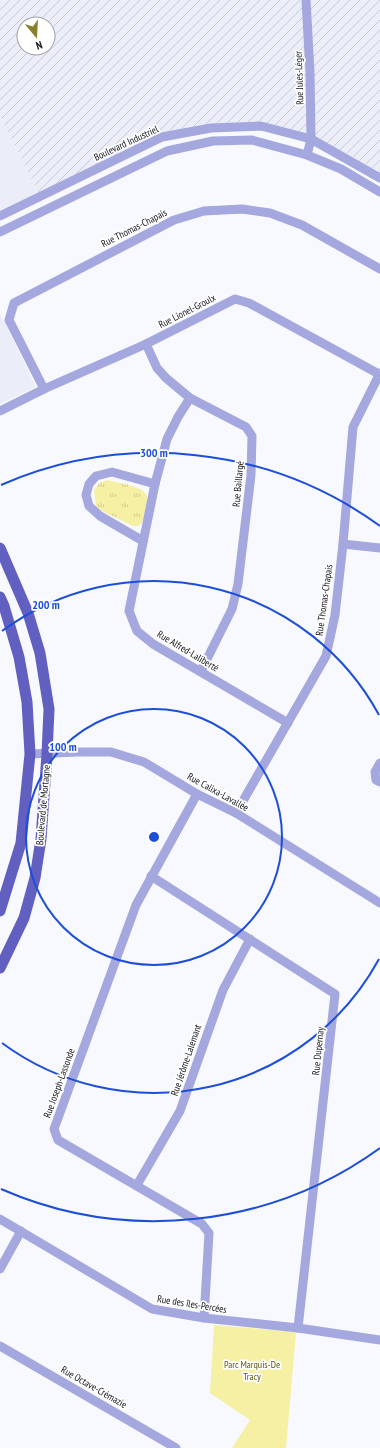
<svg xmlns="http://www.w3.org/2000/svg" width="380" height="1448" viewBox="0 0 380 1448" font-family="'PT Sans Narrow',sans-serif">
<defs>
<pattern id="industrial-furrows" width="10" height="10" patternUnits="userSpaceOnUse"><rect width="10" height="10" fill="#ebedf9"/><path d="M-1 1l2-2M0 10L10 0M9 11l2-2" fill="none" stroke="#c9cad5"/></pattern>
<pattern id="grass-tufts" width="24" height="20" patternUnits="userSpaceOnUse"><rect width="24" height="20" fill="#f5f0a4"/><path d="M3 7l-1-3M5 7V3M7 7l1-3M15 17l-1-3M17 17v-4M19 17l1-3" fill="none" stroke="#d1cd8d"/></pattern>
</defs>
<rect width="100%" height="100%" fill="#f8f9fe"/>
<g fill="#ebedf9">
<polygon points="0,116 38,192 0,211"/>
<polygon points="0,313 36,387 0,404"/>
</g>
<path fill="url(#industrial-furrows)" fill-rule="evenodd" d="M0,0H380V172L342,151L286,128L266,124L228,123L183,129L141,144L38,192L0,116ZM24,24H48V48H24Z"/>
<path fill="url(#grass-tufts)" d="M107,480C117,483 148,486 147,498C147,506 144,515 142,523L138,526H133L100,510L96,506L94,490L99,483Z"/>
<polygon fill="#f5f0a4" points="214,1325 296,1332 286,1448 232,1448 250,1420 210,1393"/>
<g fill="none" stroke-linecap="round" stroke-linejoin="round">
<g stroke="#a4a8de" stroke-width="9">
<polyline points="306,0 310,72 311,139 307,155"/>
<polyline points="0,216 162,137 211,128 261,126 311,139 380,178"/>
<polyline points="0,232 167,151 213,141 252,140 307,155 341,169 380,192"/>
<polyline points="146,344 157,368 166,378 190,398 246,427 252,436 251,475 238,584 232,609 201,671"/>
<polyline points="44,389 9,320 14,303 174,220 204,211 242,209 270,213 302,225 380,269"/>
<polyline points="190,398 178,417 167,439 155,484 129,611 137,631 153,644 288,723"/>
<polyline points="0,411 44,389 146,344 235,299 249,303 379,374"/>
<polyline points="143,541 100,516 89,506 86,495 89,484 96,476 112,472 155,484"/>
<polyline points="343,544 380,548"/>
<polyline points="30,754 78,752 111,752 144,762 197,794 236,813 380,903"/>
<polyline points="380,763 375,772 376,780 380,782"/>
<polyline points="197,794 136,905 54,1129 58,1140 202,1224 209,1233 204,1318"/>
<polyline points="236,813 326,656 335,615 343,544 353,427 380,373"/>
<polyline points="151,876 335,994 298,1328"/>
<polyline points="137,1185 180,1111 223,990 250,939"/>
<polyline points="0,1219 152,1309 204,1318 298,1328 380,1340"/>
<polyline points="0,1269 21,1231"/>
<polyline points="0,1346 176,1448"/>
</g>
<g stroke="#6160c0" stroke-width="11">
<polyline points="0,548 28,613 40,653 49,709 47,754 41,839 35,878 24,918 0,968"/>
<polyline points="0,597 4,606 19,657 27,702 30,754 21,843 0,911"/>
</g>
</g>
<g fill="none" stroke="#1d4ed8" stroke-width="2">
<circle cx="154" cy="837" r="128"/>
<path d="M379 959A256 256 0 0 1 2 1043M2 631A256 256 0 0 1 379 715"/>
<path d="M380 1148A384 384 0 0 1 1 1189M1 485A384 384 0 0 1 380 526"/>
</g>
<g text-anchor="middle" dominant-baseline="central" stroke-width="3.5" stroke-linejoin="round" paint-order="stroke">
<g font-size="10" fill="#13141c" stroke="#fff">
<text transform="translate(299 78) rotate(-92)">Rue Jules-Léger</text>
<text transform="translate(126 143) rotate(-25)">Boulevard Industriel</text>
<text transform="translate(134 228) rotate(-27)">Rue Thomas-Chapais</text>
<text transform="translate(187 311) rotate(-27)">Rue Lionel-Groulx</text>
<text transform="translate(238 484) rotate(-85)">Rue Baillargé</text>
<text transform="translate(324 600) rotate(-82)">Rue Thomas-Chapais</text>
<text transform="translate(188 651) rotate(31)">Rue Alfred-Laliberté</text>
<text transform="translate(218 792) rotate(29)">Rue Calixa-Lavallée</text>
<text transform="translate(43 805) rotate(-85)">Boulevard de Mortagne</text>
<text transform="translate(318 1051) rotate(-84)">Rue Dupernay</text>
<text transform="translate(186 1060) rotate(-71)">Rue Jérôme-Lalemant</text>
<text transform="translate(59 1083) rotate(-70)">Rue Joseph-Lassonde</text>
<text transform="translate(192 1304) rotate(9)">Rue des îles-Percées</text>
<text transform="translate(94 1387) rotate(30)">Rue Octave-Crémazie</text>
</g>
<g font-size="10" fill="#5b5613" stroke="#fff">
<text x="252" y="1364">Parc Marquis-De<tspan x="252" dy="12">Tracy</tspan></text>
</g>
</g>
<circle cx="154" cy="837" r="6" fill="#1d4ed8" stroke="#fff" stroke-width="2"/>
<g font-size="12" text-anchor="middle" font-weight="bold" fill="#1d4ed8" stroke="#fff" stroke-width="3.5" stroke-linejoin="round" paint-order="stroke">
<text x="154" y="457">300 m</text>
<text x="46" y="609">200 m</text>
<text x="63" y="751">100 m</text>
</g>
<g transform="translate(36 36) rotate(162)"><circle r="19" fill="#ffffff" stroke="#a1a1a4"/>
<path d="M0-3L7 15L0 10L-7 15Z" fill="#888129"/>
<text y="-6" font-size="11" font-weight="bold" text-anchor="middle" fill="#13141c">N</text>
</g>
</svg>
